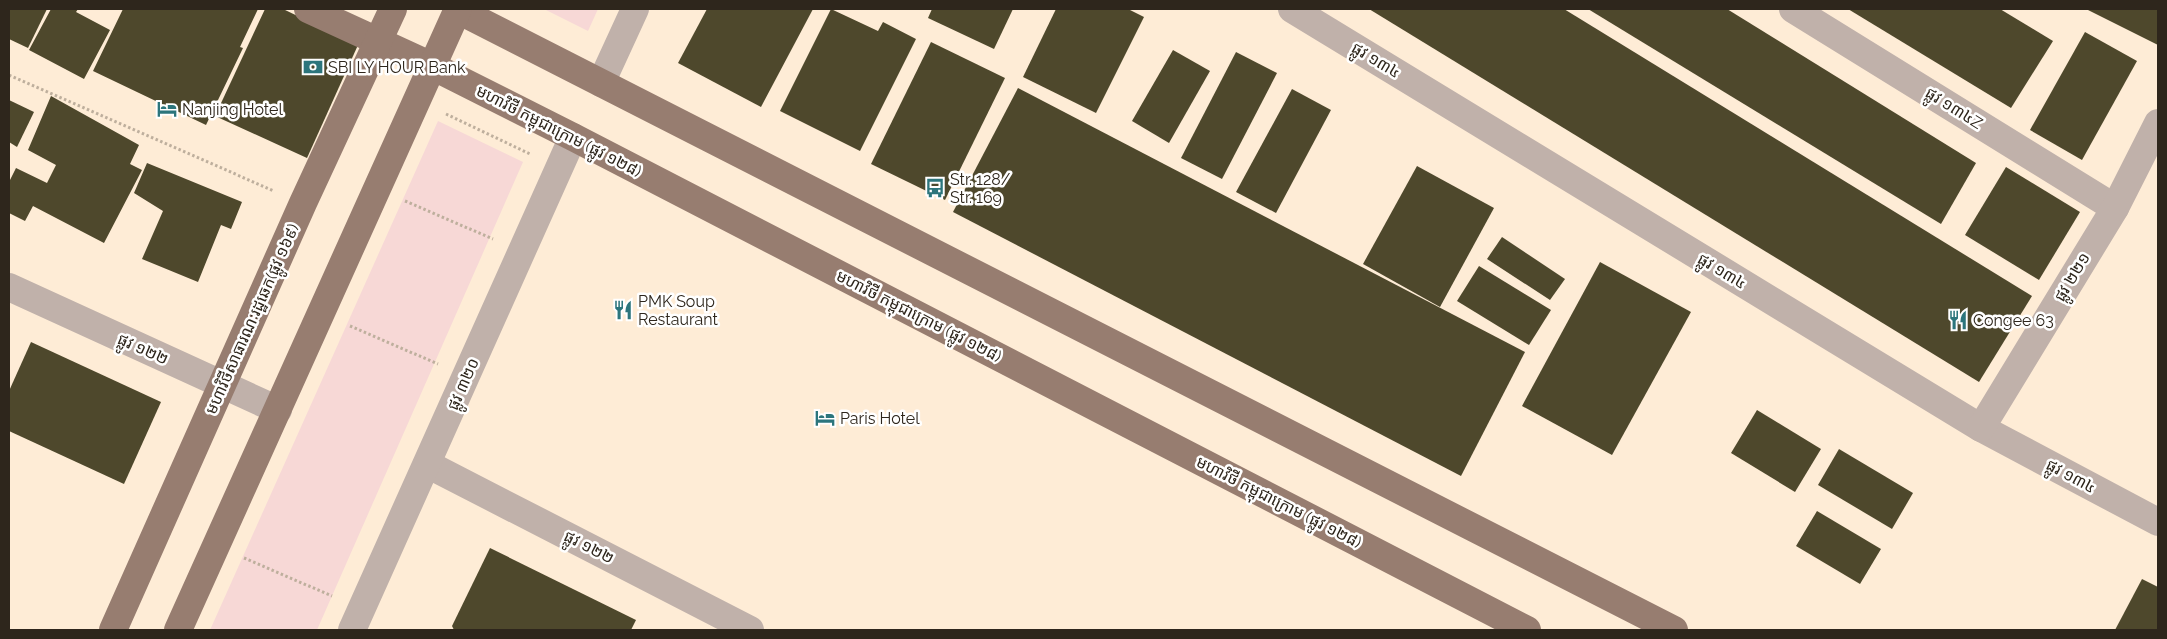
<svg xmlns="http://www.w3.org/2000/svg" width="2167" height="639" viewBox="0 0 2167 639" font-family="Raleway,'Noto Sans Khmer',sans-serif">
<rect width="100%" height="100%" fill="#feecd6"/>
<g fill="#f7d8d6">
<polygon points="544,9 598,9 588,31"/>
<polygon points="438,121 523,162 317,630 210,630"/>
</g>
<g fill="#4e482c">
<polygon points="9,9 47,9 28,48 9,39"/>
<polygon points="51,9 78,9 76,12 110,30 84,79 29,50"/>
<polygon points="123,9 258,9 240,47 243,48 206,125 93,71"/>
<polygon points="265,9 283,9 358,45 307,158 215,116"/>
<polygon points="707,9 813,9 761,107 678,63"/>
<polygon points="831,9 878,31 883,22 916,39 860,151 780,111"/>
<polygon points="932,9 1013,9 994,49 928,18"/>
<polygon points="1056,9 1128,9 1144,17 1096,113 1023,77"/>
<polygon points="1369,9 1564,9 2032,296 1979,382"/>
<polygon points="1588,9 1727,9 1976,163 1941,224"/>
<polygon points="1848,9 2000,9 2053,41 2011,108"/>
<polygon points="2086,9 2158,9 2158,45"/>
<polygon points="2085,32 2137,61 2082,160 2030,130"/>
<polygon points="931,42 1005,78 945,200 871,164"/>
<polygon points="1173,50 1210,71 1169,143 1132,121"/>
<polygon points="1236,52 1277,73 1222,179 1181,158"/>
<polygon points="1018,88 1525,352 1461,476 953,212"/>
<polygon points="1292,89 1331,110 1276,213 1236,192"/>
<polygon points="51,96 139,145 130,164 142,170 104,243 33,206 25,221 9,213 9,182 16,168 47,183 56,165 28,150"/>
<polygon points="9,100 34,112 17,147 9,142"/>
<polygon points="147,163 242,202 231,229 221,225 198,282 142,259 163,211 134,193"/>
<polygon points="1417,166 1494,208 1440,307 1363,264"/>
<polygon points="2006,167 2080,212 2039,280 1965,235"/>
<polygon points="1502,237 1565,279 1550,300 1487,259"/>
<polygon points="1600,262 1691,312 1612,455 1522,406"/>
<polygon points="1479,266 1551,310 1529,345 1457,301"/>
<polygon points="31,342 161,402 124,484 9,431 9,391"/>
<polygon points="1757,410 1821,449 1795,492 1731,453"/>
<polygon points="1839,449 1913,493 1892,529 1818,485"/>
<polygon points="1817,511 1881,549 1860,584 1796,546"/>
<polygon points="490,548 636,620 631,630 454,630 452,626"/>
<polygon points="2142,579 2158,587 2158,630 2115,630"/>
</g>
<g fill="none" stroke-linecap="round" stroke-linejoin="round">
<g stroke="#beaf9d" stroke-width="3" stroke-dasharray="2.5 2.5" stroke-linecap="butt">
<polyline points="9,75 274,191"/>
<polyline points="446,114 530,154"/>
<polyline points="405,201 493,239"/>
<polyline points="350,326 438,364"/>
<polyline points="244,558 332,596"/>
</g>
<g stroke="#c0b1aa" stroke-width="28">
<polyline points="1292,9 1981,428 2158,522"/>
<polyline points="1793,9 2115,208"/>
<polyline points="601,83 635,9"/>
<polyline points="9,287 278,410"/>
<polyline points="1981,428 2115,208 2158,123"/>
<polyline points="427,464 750,630"/>
<polyline points="352,630 573,137"/>
</g>
<g stroke="#977d70" stroke-width="28">
<polyline points="308,9 432,66 573,137 1527,630"/>
<polyline points="456,9 1674,630"/>
<polyline points="113,630 303,203 393,9"/>
<polyline points="178,630 458,9"/>
</g>
</g>
<defs>
<symbol id="bank-bare" viewBox="-9 -9 18 18"><path d="M-6-4H6V4H-6ZM0-2.3a2.3 2.3 0 1 0 0 4.6a2.3 2.3 0 1 0 0-4.6Z" fill="#2c757c" stroke="#fff" stroke-width="2.5" paint-order="stroke"/></symbol>
<symbol id="hotel-bare" viewBox="-9 -9 18 18"><path d="M-6-4.5h1.5V1H6V5H4.5V3h-9V5H-6ZM-4 0a1.8 1.8 0 1 1 3.6 0ZM.5 0V-2.5h3Q6-2.5 6 0Z" fill="#2c757c" stroke="#fff" stroke-width="2.5" paint-order="stroke"/></symbol>
<symbol id="bus-bare" viewBox="-9 -9 18 18"><path d="M-5-6H5V4H4V6H2V4H-2V6H-4V4H-5ZM-3.5-4V0h7V-4ZM-3.5 1.2v1.5H-2V1.2ZM2 1.2v1.5H3.5V1.2Z" fill="#2c757c" stroke="#fff" stroke-width="2.5" paint-order="stroke"/></symbol>
<symbol id="restaurant-bare" viewBox="-9 -9 18 18"><path d="M-5-6h1v4h1v-4h1v4h1v-4h1v5L-1.5 .5V6h-2V.5L-5-1ZM5-6V6H3V1.5H1.5Q1.5-4 5-6Z" fill="#2c757c" stroke="#fff" stroke-width="2.5" paint-order="stroke"/></symbol>
</defs>
<g fill-rule="evenodd">
<use href="#bank-bare" x="299" y="53" width="28" height="28"/>
<use href="#hotel-bare" x="153" y="95" width="28" height="28"/>
<use href="#bus-bare" x="921" y="174" width="28" height="28"/>
<use href="#restaurant-bare" x="609" y="296" width="28" height="28"/>
<use href="#restaurant-bare" x="1944" y="306" width="28" height="28"/>
<use href="#hotel-bare" x="811" y="404" width="28" height="28"/>
</g>
<g text-anchor="middle" dominant-baseline="central" stroke-width="5" stroke-linejoin="round" paint-order="stroke">
<g font-size="16" fill="#2e261c" stroke="#fff">
<text transform="translate(1376 60) rotate(31)">ផ្លូវ ១៣៤</text>
<text transform="translate(1954 108) rotate(32)">ផ្លូវ ១៣៤Z</text>
<text transform="translate(559 131) rotate(27)">មហាវិថី កម្ពុជាក្រោម (ផ្លូវ ១២៨)</text>
<text transform="translate(1722 271) rotate(31)">ផ្លូវ ១៣៤</text>
<text transform="translate(2072 277) rotate(-59)">ផ្លូវ ២២១</text>
<text transform="translate(919 316) rotate(27)">មហាវិថី កម្ពុជាក្រោម (ផ្លូវ ១២៨)</text>
<text transform="translate(252 319) rotate(-66)">មហាវិថីសាធារណៈរដ្ឋឆេក(ផ្លូវ ១៦៩)</text>
<text transform="translate(143 349) rotate(24)">ផ្លូវ ១២២</text>
<text transform="translate(463 384) rotate(-66)">ផ្លូវ ៣២០</text>
<text transform="translate(2071 476) rotate(28)">ផ្លូវ ១៣៤</text>
<text transform="translate(1279 502) rotate(27)">មហាវិថី កម្ពុជាក្រោម (ផ្លូវ ១២៨)</text>
<text transform="translate(589 547) rotate(27)">ផ្លូវ ១២២</text>
</g>
<g font-size="16" fill="#2e261c" stroke="#fff" text-anchor="start">
<text x="328" y="67">SBI LY HOUR Bank</text>
<text x="182" y="109">Nanjing Hotel</text>
<text x="950" y="179">Str. 128/<tspan x="950" dy="18">Str. 169</tspan></text>
<text x="638" y="301">PMK Soup<tspan x="638" dy="18">Restaurant</tspan></text>
<text x="1973" y="320">Congee 63</text>
<text x="840" y="418">Paris Hotel</text>
</g>
</g>
<rect width="2167" height="639" fill="none" stroke="#2e261c" stroke-width="20"/>
</svg>
